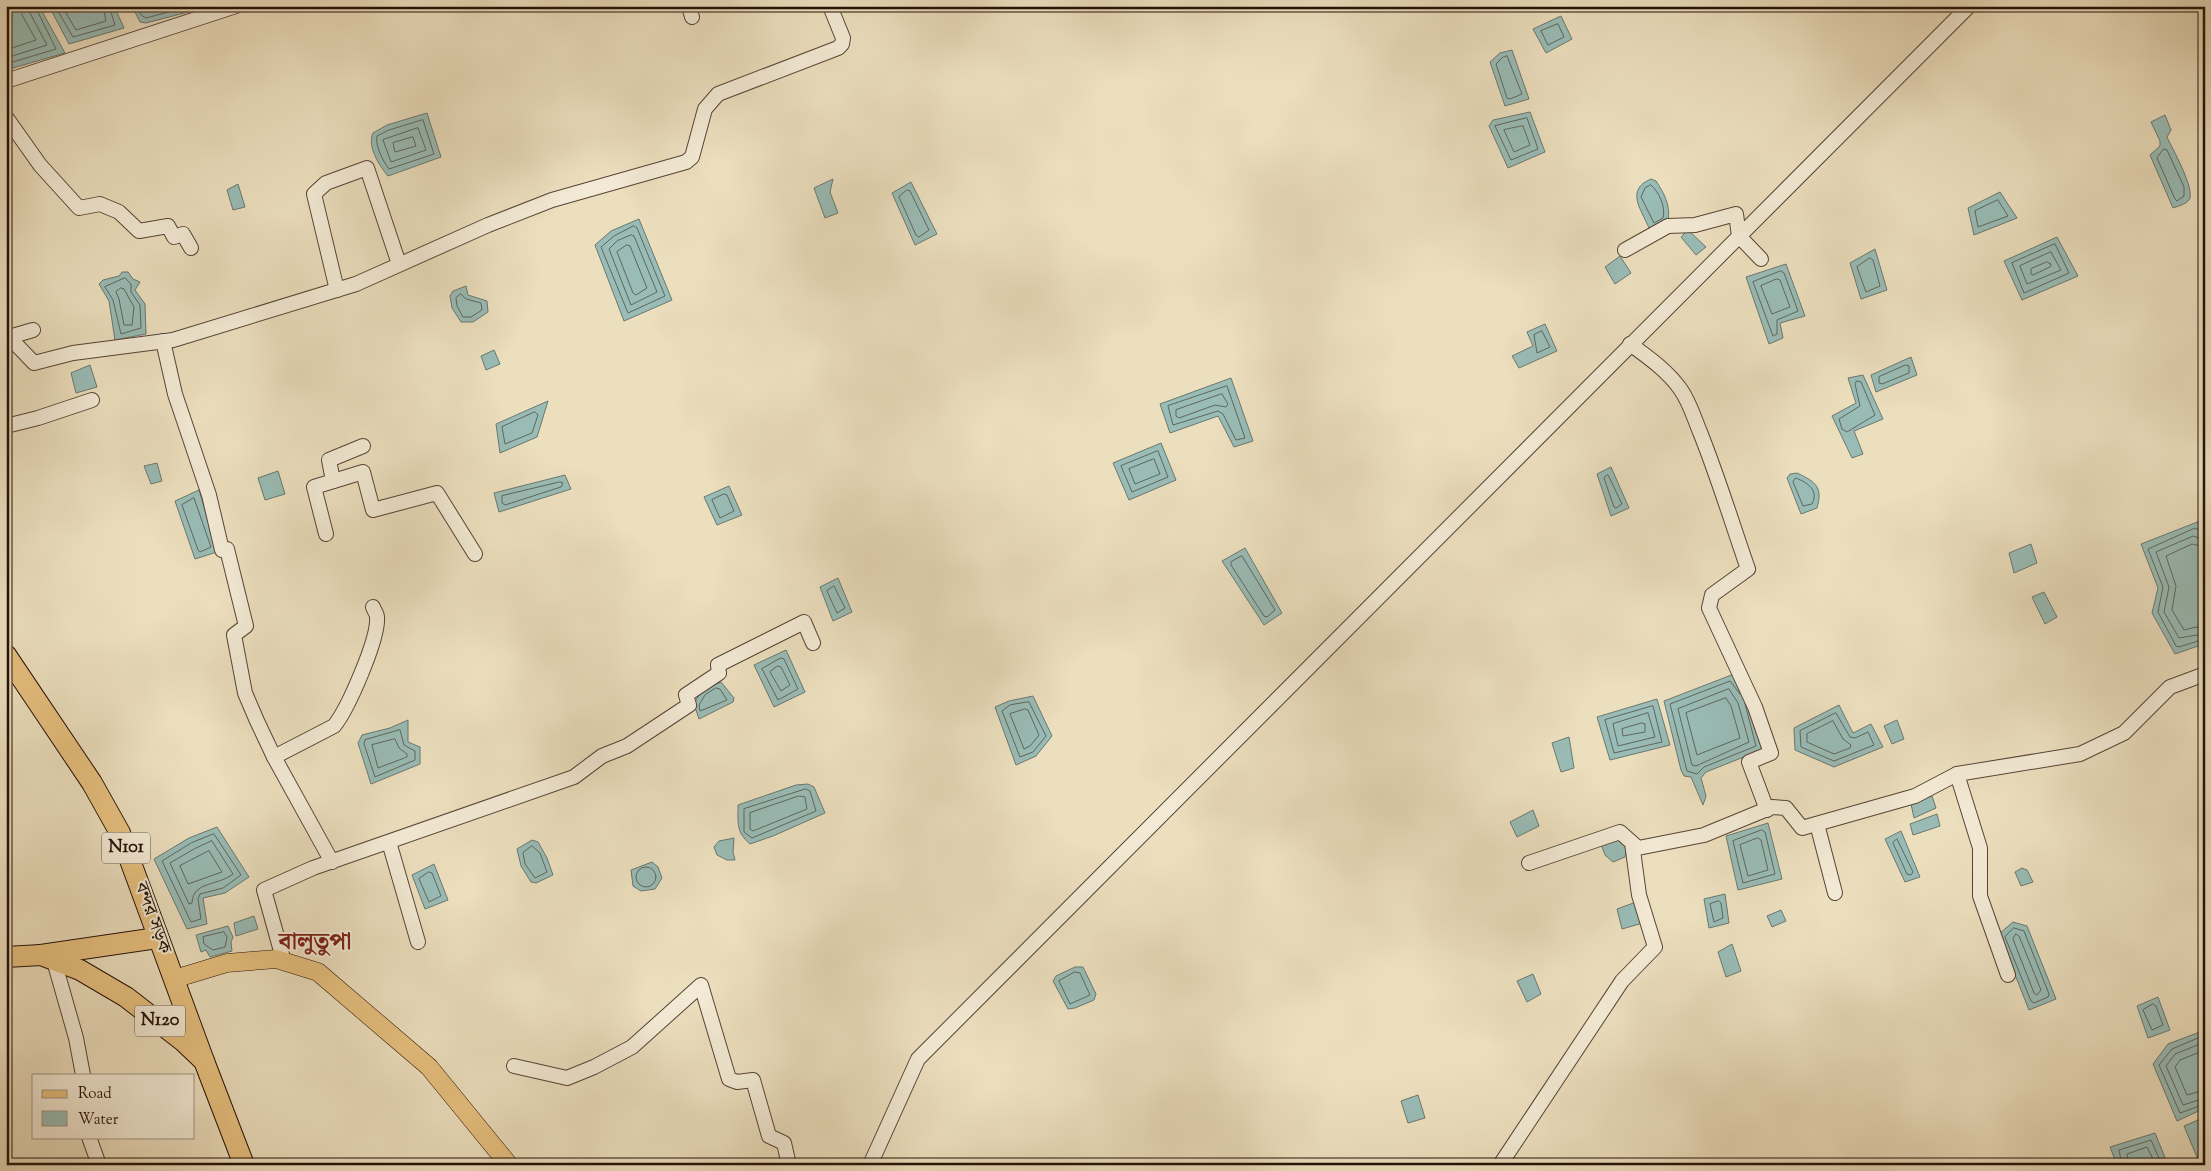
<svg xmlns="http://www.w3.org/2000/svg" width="2211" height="1171" viewBox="0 0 2211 1171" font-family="'Sorts Mill Goudy','Noto Serif Bengali',serif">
<rect width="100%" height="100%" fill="#ecdfbe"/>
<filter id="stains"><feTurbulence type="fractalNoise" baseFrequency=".004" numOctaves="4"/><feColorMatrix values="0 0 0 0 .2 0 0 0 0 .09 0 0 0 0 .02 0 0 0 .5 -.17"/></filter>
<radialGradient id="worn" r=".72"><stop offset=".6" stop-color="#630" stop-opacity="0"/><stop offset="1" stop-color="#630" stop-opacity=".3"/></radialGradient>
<g fill="#99bcb6" stroke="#6a7870">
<polygon points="6,6 39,6 65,53 6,70"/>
<polygon points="49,6 114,6 124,28 69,44"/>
<polygon points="132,6 211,6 146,23 140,22"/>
<polygon points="1561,16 1572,39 1546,53 1533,29"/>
<polygon points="1512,50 1529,99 1505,106 1490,62 1500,53"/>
<polygon points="1530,112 1545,152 1508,168 1489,126 1493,120"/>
<path d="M427,113L441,157L388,176C379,165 367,147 373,133L387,125Z"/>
<path d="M2165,115L2171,130L2167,137C2173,150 2193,185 2190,198C2188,204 2178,206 2173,208L2150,155L2160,146V141L2151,122Z"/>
<polygon points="833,179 830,192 838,213 825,218 814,188"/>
<path d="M1651,179L1656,181C1664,193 1671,206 1668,221L1655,229L1649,228C1641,209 1625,190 1651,179Z"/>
<polygon points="911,182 937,234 915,245 892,193"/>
<polygon points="238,184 245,207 233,210 227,190"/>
<polygon points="2000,192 2017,218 1974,235 1968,208"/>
<polygon points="639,219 672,300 624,321 595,245 611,231"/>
<polygon points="1688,230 1706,247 1696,255 1681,237"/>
<polygon points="2057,237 2078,276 2022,300 2004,261"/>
<polygon points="1875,249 1887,290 1861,299 1850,263"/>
<polygon points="1620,256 1631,273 1615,284 1605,267"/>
<polygon points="1786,264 1805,316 1780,323 1783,338 1769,344 1746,277"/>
<polygon points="122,272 128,272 133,279 140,282 135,290 145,304 146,334 115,340 109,301 99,284 103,280 119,276"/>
<polygon points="466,286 468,295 487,301 488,312 473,322 461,322 452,308 450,296 453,291"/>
<polygon points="1545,324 1557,351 1519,368 1512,356 1533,346 1527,332"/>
<polygon points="494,350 500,364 486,370 481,356"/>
<polygon points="1911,357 1917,375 1876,392 1871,375"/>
<polygon points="90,365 97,387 76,393 71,373"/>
<polygon points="1863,375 1883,419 1854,431 1863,454 1852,458 1832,416 1856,403 1848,378"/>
<polygon points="1231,378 1253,441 1234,447 1218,416 1170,433 1160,404"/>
<polygon points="548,401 537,437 500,453 496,424"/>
<polygon points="1161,443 1176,480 1129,500 1113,463"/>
<polygon points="157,463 162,481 151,484 144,466"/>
<polygon points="1611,467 1629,508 1611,516 1597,474"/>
<polygon points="278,471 285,494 265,500 258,478"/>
<path d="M1797,473C1816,482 1823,487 1817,508L1801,514L1787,478L1790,474Z"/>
<polygon points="565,475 571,489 499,512 494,493"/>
<polygon points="729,486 742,515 717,525 704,497"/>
<polygon points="199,490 217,552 195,559 175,501"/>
<polygon points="2200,521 2205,536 2205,656 2198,646 2175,654 2152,613 2158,588 2141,544"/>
<polygon points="2031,544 2037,563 2014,573 2009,553"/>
<polygon points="1245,548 1282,613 1264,625 1222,561"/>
<polygon points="838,578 852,612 833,621 820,587"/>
<polygon points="2044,592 2057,617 2045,624 2032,597"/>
<polygon points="786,650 805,692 774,707 754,665"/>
<polygon points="1734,674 1748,698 1764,749 1706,772 1701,778 1706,796 1703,805 1691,777 1684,776 1681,770 1664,701"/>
<polygon points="721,682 734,698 733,702 699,719 694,704 701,691"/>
<polygon points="1033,696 1052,736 1036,756 1016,765 995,707 1009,701"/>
<polygon points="1657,699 1670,745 1610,760 1597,717"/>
<polygon points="1839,705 1853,733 1871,724 1883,747 1834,767 1795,750 1794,728"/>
<polygon points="408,720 408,742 420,747 420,764 371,784 358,743 362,735 390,728"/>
<polygon points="1897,720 1904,739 1892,744 1884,726"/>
<polygon points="1569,737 1574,768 1561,772 1552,743"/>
<path d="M808,784L814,787L825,813L773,836L750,844C736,832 738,823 738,805L796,785Z"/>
<polygon points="1932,796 1936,808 1914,818 1911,804"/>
<polygon points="1533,810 1539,826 1517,837 1510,822"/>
<polygon points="1937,814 1940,826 1913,835 1910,824"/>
<polygon points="1768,823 1782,879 1738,890 1726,836"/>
<polygon points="217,827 249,877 225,893 203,898 207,924 187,929 154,859 189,838"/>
<polygon points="1901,831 1920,877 1905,882 1885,839"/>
<polygon points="1618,837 1627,846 1625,857 1613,862 1605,855 1601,844"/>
<polygon points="734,838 733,852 735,860 727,860 717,855 714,847 719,841"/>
<polygon points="532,840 538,842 547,858 553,875 536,883 531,882 521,866 517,849"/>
<polygon points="652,862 658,867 662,878 655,889 641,891 633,886 631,870"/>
<polygon points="434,864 448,900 425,909 412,875"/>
<polygon points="2022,868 2027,870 2033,882 2021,886 2015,872"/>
<polygon points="1725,894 1729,923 1709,928 1704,899"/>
<polygon points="1636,902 1643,923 1622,929 1617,909"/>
<polygon points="1781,910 1786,921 1772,927 1767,916"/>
<polygon points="254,916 258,929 236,936 234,923"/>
<polygon points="2013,922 2027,926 2056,999 2029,1010 1999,934"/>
<polygon points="228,926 233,937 231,942 232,951 210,957 206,950 201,952 196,935"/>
<polygon points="1732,944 1741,971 1726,977 1718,952"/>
<polygon points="1075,967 1083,967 1096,994 1094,1000 1075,1008 1068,1009 1053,981 1056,976"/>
<polygon points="1533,974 1541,994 1527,1002 1517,981"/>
<polygon points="2158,997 2170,1030 2148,1038 2137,1006"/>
<polygon points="2205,1030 2205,1108 2177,1121 2153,1064 2168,1044"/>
<polygon points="1418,1095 1425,1118 1408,1123 1401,1101"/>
<polygon points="2205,1117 2205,1159 2199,1162 2184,1126"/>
<polygon points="2155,1133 2168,1165 2117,1165 2110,1147"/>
</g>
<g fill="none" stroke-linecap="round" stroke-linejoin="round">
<g stroke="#5e665f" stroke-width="1">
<polyline points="55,6 73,37 115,25 109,6"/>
<polyline points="62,6 76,30 106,21 103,6"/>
<polyline points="137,6 141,15 146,18 191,6"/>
<polygon points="1558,24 1564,37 1548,45 1541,31"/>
<polyline points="6,50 36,40 22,15 21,6"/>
<polygon points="1507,56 1522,94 1510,99 1507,98 1496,64 1502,58"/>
<polyline points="6,58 47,45 30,13 28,6"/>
<polyline points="6,64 56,49 35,6"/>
<polygon points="1527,118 1538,149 1511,160 1495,126"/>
<path d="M423,120L434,154L389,169C383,161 375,146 377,136L389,130Z"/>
<polygon points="1523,126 1530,145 1514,152 1504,130"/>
<polygon points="418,128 426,150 391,162 383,140"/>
<polygon points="413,137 416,146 395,152 393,143"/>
<polygon points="2164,149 2167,150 2184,187 2184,196 2177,201 2175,199 2157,158"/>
<path d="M1651,185C1659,192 1666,207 1663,218L1654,223L1641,197L1645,188Z"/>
<polygon points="907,190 910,191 929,230 919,237 916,235 899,197"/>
<polygon points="1998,200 2008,216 1978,227 1975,211"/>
<polygon points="634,226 637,228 665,296 628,313 601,247 614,236"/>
<polygon points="631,235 634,236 657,292 631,305 609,249 617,241"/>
<polygon points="2055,244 2069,273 2024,293 2012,263"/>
<polygon points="627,245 630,246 647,288 636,295 633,293 617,252"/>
<polygon points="2051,252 2061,270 2027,284 2020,266"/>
<polygon points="1870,258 1873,260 1880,286 1866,292 1857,267"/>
<polygon points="2047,262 2051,264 2050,267 2033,275 2031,274 2031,269"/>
<polygon points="1781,271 1784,273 1798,311 1777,320 1777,334 1773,336 1753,282"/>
<polygon points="125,278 131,284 131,292 140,305 141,328 121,334 113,300 105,287"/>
<polygon points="1777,279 1780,280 1790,307 1772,314 1761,286"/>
<polygon points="121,288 124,289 134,307 132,325 124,325 119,299 116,292"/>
<polygon points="461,294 466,299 481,303 482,310 471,317 463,317 457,306 456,298"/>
<polygon points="1542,331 1550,347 1537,353 1534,335"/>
<polygon points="1906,365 1909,366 1909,373 1882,384 1879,383 1879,377"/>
<polygon points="1857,381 1861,382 1875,415 1847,432 1842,429 1839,419 1860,406 1855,384"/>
<polygon points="1227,386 1245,438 1236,440 1223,414 1218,411 1173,425 1168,406"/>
<polygon points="1222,394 1228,404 1226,407 1215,405 1179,418 1176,416 1176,410"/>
<polygon points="535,412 538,415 532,433 505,444 502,427"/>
<polygon points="1158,451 1168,477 1132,492 1121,466"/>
<polygon points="1154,459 1160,474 1135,484 1129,469"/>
<polygon points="1608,475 1622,504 1616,508 1614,507 1604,478"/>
<path d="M1796,478C1808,483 1819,490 1812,504L1803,506L1793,482Z"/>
<polygon points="560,482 563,483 561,487 505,505 502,503 502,496"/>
<polygon points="724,494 727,495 734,511 720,518 712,500"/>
<polygon points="194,498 211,547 200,552 198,550 182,505"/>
<polyline points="2205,533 2195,528 2148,549 2163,587 2158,612 2176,646 2179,647 2198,641 2205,647"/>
<polyline points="2205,540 2193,536 2156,552 2169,587 2164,612 2179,638 2197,635 2205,637"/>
<polyline points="2205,547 2192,544 2166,556 2176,586 2172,610 2184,630 2196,627 2205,629"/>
<polygon points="1242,556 1275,610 1267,617 1264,616 1231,565 1231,562"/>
<polygon points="834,586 845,608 837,613 827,591"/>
<polygon points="781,658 784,659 798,689 778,700 762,669"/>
<polygon points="778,666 781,667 790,685 781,691 770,672"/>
<polygon points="716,688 720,689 727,700 700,711 699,705 705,695"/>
<polygon points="1729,689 1738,703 1749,742 1696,766 1692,765 1678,709"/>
<polyline points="1740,694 1730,681 1670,704 1687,771 1697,774 1704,767 1756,746 1745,704"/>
<polygon points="1726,698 1731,706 1740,738 1697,755 1686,713"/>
<polygon points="1029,702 1046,736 1033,752 1020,757 1002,711 1010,705"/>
<polygon points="1653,706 1662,742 1614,753 1605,720"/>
<polygon points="1025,709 1028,710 1039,735 1030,746 1024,749 1010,714"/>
<polygon points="1648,713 1655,737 1618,746 1613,724"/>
<polygon points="1836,713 1850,737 1855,738 1868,732 1874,745 1834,761 1801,747 1800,731"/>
<polygon points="1833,721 1843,739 1851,745 1850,748 1834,754 1807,742 1807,734"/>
<polygon points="1642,723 1645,724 1645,732 1623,736 1622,729"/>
<polygon points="400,730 404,745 415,751 415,760 375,777 364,744 365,740"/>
<polygon points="395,739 399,748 407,754 407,757 378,768 372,745"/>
<polygon points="806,789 810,791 816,811 752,838 744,832 744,809"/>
<polygon points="799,796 805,797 807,809 753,831 750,829 750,813"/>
<polygon points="1762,830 1765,832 1775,874 1743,883 1733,841"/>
<polygon points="214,834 241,875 223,888 200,894 198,899 201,919 191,922 162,861 191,843"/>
<polygon points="1758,838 1761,840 1768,870 1748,876 1740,845"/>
<polygon points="1897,839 1913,872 1911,875 1907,874 1893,843"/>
<path d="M212,841L233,874C218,886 193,881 192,903L189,904L170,863L194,849Z"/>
<polygon points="532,846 540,853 547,872 535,878 525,864 523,853"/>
<polygon points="209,851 222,872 188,884 180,866"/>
<circle cx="646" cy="877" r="10"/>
<polygon points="429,872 432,873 441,896 429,902 419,879"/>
<polygon points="1719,901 1721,903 1723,918 1714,922 1710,904"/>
<polygon points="2014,928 2024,931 2049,994 2048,997 2034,1003 2031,1001 2005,937"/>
<polygon points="224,932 227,937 225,947 213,950 204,944 203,937"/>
<polygon points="2016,934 2019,936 2041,990 2037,995 2034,993 2013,939"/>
<polygon points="1075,972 1080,973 1090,995 1070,1004 1059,981"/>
<polygon points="2153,1004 2156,1006 2163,1025 2152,1030 2143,1010"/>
<polyline points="2205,1035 2172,1049 2159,1065 2180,1113 2205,1104"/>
<polyline points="2205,1042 2175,1054 2166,1066 2183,1105 2205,1098"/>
<polyline points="2205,1050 2180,1060 2175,1067 2187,1095 2205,1090"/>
<polyline points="2122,1165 2119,1150 2151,1140 2162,1165"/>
<polyline points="2128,1165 2127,1154 2147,1147 2156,1165"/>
</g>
<defs>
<g id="minor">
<polyline points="689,6 692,17"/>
<polyline points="6,81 236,6"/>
<polyline points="6,117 40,165 79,208 100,204 119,212 139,231 168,226 174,237 183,234 191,248"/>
<polyline points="1625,250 1668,226 1695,225 1736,214 1739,236 1761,259"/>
<polyline points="337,290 314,194 326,183 367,168 399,264"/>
<polyline points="6,335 9,337 33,330"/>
<polyline points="9,337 34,363 73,353 173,340 356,284 488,225 552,200 686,162 692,157 705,109 718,94 838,48 842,44 843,38 830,6"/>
<polyline points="163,341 175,394 209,495 222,550 227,549 246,626 234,635 245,693 257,721 274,757 332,862"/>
<path d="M1630,344C1648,357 1668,371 1681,390C1690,403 1694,418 1700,432C1718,477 1732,523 1748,569L1712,595L1709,608L1755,707L1771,753L1749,762L1767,810"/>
<polyline points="6,426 38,418 92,400"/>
<polyline points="333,481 329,460 363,446"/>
<polyline points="326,534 314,487 363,472 373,510 437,493 475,554"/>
<path d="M274,757L334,726C348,709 379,638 377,617C377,614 374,610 373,607"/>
<polyline points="1817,824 1835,893"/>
<polyline points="389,842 418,942"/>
<polyline points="1529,863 1620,832 1638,848 1704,835 1772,807 1786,808 1802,828 1915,796 1957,774"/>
<polyline points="54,961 76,1038 83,1075"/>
<polyline points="284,962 264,890 313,868 574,777 602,756 627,746 689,705 686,695 719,673 718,665 804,622 813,643"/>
<polyline points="2008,975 1980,896 1980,848 1957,774 2080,754 2124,733 2170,687 2205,674"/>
<polyline points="514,1066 567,1078 594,1067 632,1047 701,985 729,1079 737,1082 753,1080 769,1136 784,1143 789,1165"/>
<polyline points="89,1137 99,1165"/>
<polyline points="870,1165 918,1059 1969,6"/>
<polyline points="1500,1165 1622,981 1655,947 1639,895 1632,843"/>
</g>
<polyline id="major" points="174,979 227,963 276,959 318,972 429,1067 509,1165"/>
<g id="highway">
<polyline points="6,655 92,783 120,833 204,1061"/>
<polyline points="41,955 157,938"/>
<polyline points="6,957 41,955 80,970 126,997 183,1041 204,1061 244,1165"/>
</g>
</defs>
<use href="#minor" stroke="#564436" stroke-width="16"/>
<use href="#major" stroke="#241108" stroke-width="19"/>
<use href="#highway" stroke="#241108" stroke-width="22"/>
<use href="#minor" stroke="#f3ead5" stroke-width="14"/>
<use href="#major" stroke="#e6c07f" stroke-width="18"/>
<use href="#highway" stroke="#e6c07f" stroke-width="20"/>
</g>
<g text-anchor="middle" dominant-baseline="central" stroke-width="4" stroke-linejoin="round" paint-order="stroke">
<g fill="#f3ead5" stroke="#625246" stroke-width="1">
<rect x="102" y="832.5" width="48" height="31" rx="4"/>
<rect x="135" y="1005.5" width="50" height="31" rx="4"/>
</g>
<g font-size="18" font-weight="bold" fill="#241108">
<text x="126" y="848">N101</text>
<text x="160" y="1021">N120</text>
</g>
<g font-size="19" fill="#241108" stroke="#f3ead5">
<text transform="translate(152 918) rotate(70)">বন্দর সড়ক</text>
</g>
<g font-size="24" font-weight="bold" fill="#7a1f14" stroke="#f3ead5">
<text x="315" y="943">বালুতুপা</text>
</g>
</g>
<rect width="2211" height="1171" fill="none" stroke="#ecdfbe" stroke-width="25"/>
<rect x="8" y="8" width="2196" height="1156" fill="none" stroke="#241108" stroke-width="2.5"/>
<rect x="12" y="12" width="2186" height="1146" fill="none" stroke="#241108"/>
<rect x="32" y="1074" width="162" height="65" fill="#f3ead5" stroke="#a09383"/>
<rect x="42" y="1090" width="25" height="8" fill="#e6c07f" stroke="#a09383"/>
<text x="78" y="1098" font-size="15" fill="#241108">Road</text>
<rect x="42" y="1111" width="25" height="15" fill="#99bcb6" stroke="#a09383"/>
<text x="78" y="1124" font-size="15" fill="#241108">Water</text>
<rect width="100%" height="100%" filter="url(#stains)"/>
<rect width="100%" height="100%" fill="url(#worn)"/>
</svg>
